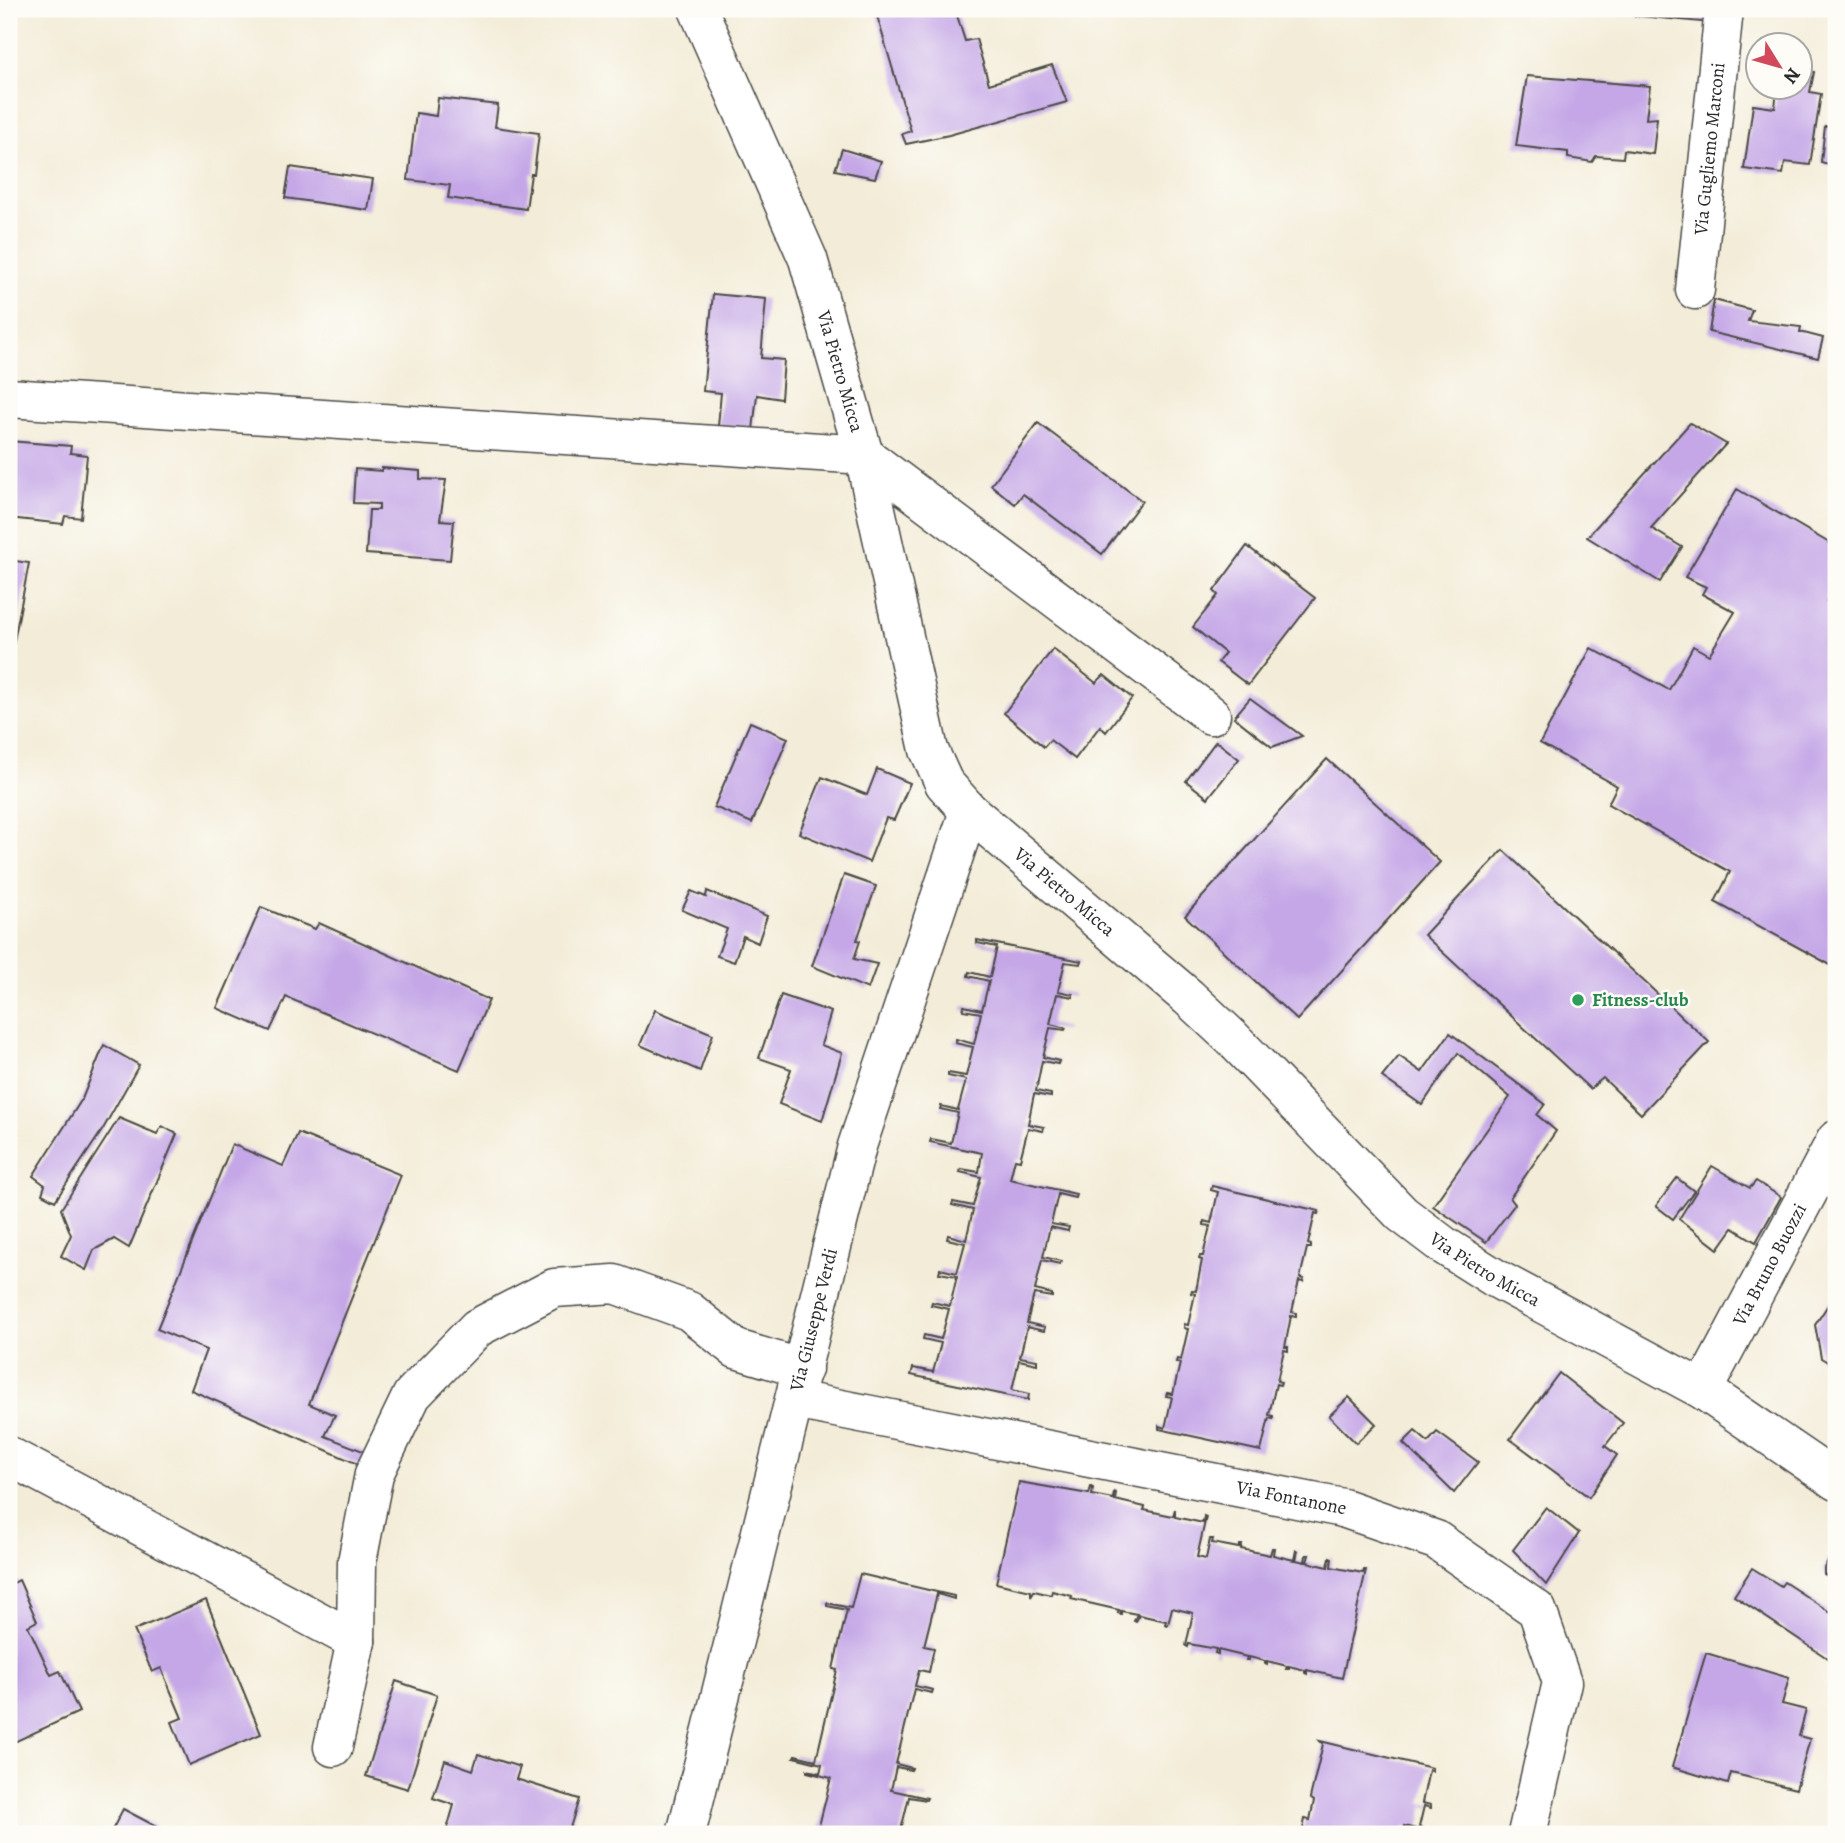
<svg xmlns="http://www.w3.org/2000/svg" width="1845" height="1843" viewBox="0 0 1845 1843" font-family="Alegreya,serif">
<rect width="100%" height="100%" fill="#fdfcf7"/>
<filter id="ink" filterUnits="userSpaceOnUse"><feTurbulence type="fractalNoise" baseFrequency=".0143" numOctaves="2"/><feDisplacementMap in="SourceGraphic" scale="14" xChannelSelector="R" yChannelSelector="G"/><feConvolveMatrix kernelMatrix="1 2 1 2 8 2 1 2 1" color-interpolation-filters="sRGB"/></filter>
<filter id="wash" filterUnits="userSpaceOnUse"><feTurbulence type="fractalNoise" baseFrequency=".00686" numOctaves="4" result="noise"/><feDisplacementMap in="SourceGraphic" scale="28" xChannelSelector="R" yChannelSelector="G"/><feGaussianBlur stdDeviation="1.57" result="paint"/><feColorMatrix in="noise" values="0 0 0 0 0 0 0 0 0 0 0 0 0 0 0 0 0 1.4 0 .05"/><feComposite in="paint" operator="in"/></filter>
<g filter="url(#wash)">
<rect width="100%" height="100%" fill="#f3ecd8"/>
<g id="blocks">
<g fill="#c5a7e7">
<polygon points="875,9 955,9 965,41 976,39 989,84 1052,65 1067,102 949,135 906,144 902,134 911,131"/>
<polygon points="1589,9 1711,9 1711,23 1589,11"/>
<polygon points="1800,70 1814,72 1810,92 1821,94 1810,165 1785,162 1783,174 1744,169 1753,105 1775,108 1777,88 1800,88"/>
<polygon points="1527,76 1650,86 1646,119 1657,118 1653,154 1624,150 1623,158 1596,156 1592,162 1568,158 1568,152 1516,146"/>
<polygon points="438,98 498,105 495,127 539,133 534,174 531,174 526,209 448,198 450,185 408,180 416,113 436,116"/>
<polygon points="1825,126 1836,129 1835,166 1821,162"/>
<polygon points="842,149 881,161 875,178 835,170"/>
<polygon points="290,167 373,179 368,210 285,198"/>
<polygon points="713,294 766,299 761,358 784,360 781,399 757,395 753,430 718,426 721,393 703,391"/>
<polygon points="1714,300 1752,310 1748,321 1801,327 1800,332 1823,338 1818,358 1709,332"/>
<polygon points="1038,423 1142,501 1102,554 1023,494 1015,504 991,485"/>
<polygon points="1690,423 1726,444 1651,528 1682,547 1660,582 1587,537"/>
<polygon points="9,441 71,446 70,453 87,455 81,518 65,516 63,524 9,518"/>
<polygon points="382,468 420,471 420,479 446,480 440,520 454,521 450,560 366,554 369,510 379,510 379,504 353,503 355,469 382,471"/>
<polygon points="1737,489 1836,547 1836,585 1827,601 1836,607 1836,968 1715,902 1730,872 1608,804 1617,786 1540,743 1591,648 1669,690 1693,646 1709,655 1735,612 1702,594 1706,587 1685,577"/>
<polygon points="1247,546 1315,598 1248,685 1218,662 1225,653 1193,627 1218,595 1214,591"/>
<polygon points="9,560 29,563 10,662 9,662"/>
<polygon points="1053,649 1096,683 1104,675 1132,698 1106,732 1100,726 1075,759 1050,740 1044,747 1004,713"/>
<polygon points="1250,698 1302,736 1272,747 1234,717"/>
<polygon points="750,722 788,738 752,823 714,807"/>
<polygon points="1216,741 1239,759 1208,798 1186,781"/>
<polygon points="1327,759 1440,862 1297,1020 1185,916"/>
<polygon points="877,769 910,783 894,820 886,818 869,862 799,833 822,777 867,795"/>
<polygon points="1503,850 1709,1042 1641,1114 1603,1078 1590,1089 1424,935"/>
<polygon points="844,875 876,886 857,940 860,941 854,959 877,964 868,989 812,966"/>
<polygon points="691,891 706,897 707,891 767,916 758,943 743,936 734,962 717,956 727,929 682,910"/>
<polygon points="261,907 315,929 319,923 489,1000 459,1070 286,997 270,1031 217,1008"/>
<polygon points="977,940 1081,961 1080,964 1065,962 1058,991 1073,994 1073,997 1057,994 1050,1024 1066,1028 1065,1030 1050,1028 1043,1057 1059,1061 1058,1064 1042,1061 1036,1091 1051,1094 1051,1097 1034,1094 1028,1124 1044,1127 1043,1131 1028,1128 1020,1160 1015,1159 1010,1179 1076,1194 1075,1198 1058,1194 1051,1224 1069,1227 1068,1231 1050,1227 1043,1257 1061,1261 1060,1264 1042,1260 1035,1290 1052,1294 1052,1297 1034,1294 1027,1323 1045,1327 1044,1331 1027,1327 1020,1357 1037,1360 1037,1364 1019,1360 1012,1390 1029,1394 1028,1400 911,1375 913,1368 933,1372 941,1343 923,1339 924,1335 941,1339 949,1309 931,1305 932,1302 950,1306 957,1276 939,1273 940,1269 957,1273 965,1243 947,1239 948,1235 966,1240 973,1210 952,1205 953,1202 973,1206 981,1177 960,1172 961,1169 979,1172 982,1153 930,1142 931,1139 951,1143 958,1113 940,1109 941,1106 958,1110 966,1080 948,1076 948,1073 966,1076 973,1047 955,1043 956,1039 974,1044 981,1013 963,1010 964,1006 982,1010 989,981 968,976 969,972 990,977 997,947 977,943"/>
<polygon points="781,995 831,1012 821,1045 842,1053 822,1121 779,1104 791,1069 759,1058"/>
<polygon points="655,1010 713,1034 700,1071 640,1045"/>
<polygon points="1450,1033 1545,1104 1537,1115 1556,1131 1510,1198 1515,1204 1486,1242 1433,1206 1510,1097 1458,1053 1422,1105 1382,1077 1399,1056 1422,1072"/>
<polygon points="104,1045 139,1065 103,1129 55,1201 42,1194 45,1185 33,1176 82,1099"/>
<polygon points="119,1118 157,1134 162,1126 177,1134 129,1248 114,1239 94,1250 86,1270 61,1256 71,1235 61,1209"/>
<polygon points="298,1133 401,1175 309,1404 335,1415 325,1436 368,1453 362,1466 191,1390 206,1350 157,1329 232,1144 283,1166"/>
<polygon points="1712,1166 1750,1188 1756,1181 1781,1197 1756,1242 1733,1228 1718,1249 1679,1219"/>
<polygon points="1677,1178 1694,1191 1673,1219 1656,1206"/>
<polygon points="1212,1186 1319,1211 1318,1214 1315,1213 1308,1244 1311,1245 1311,1248 1307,1248 1300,1278 1304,1279 1303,1282 1299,1281 1292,1312 1296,1313 1296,1317 1291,1316 1285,1347 1288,1347 1288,1351 1284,1350 1277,1381 1281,1382 1280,1385 1276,1384 1269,1415 1273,1416 1273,1419 1269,1418 1261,1451 1159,1429 1159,1426 1165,1428 1172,1397 1166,1396 1167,1393 1173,1394 1180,1363 1176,1362 1177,1359 1181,1360 1188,1329 1184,1328 1184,1324 1188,1325 1195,1294 1191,1293 1192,1290 1196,1291 1202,1260 1199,1259 1200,1256 1203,1256 1210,1226 1204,1225 1204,1221 1211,1223 1218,1192 1211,1190"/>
<polygon points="1836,1301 1836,1367 1821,1358 1815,1325 1830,1302"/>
<polygon points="1559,1373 1623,1423 1605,1446 1617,1455 1589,1497 1510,1439"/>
<polygon points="1349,1397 1376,1424 1356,1443 1329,1416"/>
<polygon points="1415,1431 1428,1442 1437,1432 1478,1462 1454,1493 1403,1443"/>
<polygon points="1019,1482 1089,1494 1091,1487 1093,1488 1092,1495 1113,1499 1114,1492 1116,1493 1115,1500 1145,1507 1144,1510 1173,1516 1175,1509 1175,1517 1203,1523 1204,1516 1206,1517 1197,1557 1206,1559 1210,1539 1213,1539 1212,1543 1239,1548 1240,1545 1242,1545 1241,1549 1270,1555 1272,1548 1274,1548 1273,1555 1294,1560 1296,1550 1298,1551 1296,1560 1305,1562 1306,1555 1309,1555 1307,1562 1328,1567 1330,1557 1332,1558 1331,1567 1363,1573 1364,1570 1366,1570 1342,1678 1307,1670 1307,1674 1305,1673 1305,1670 1289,1666 1289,1669 1286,1669 1287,1666 1267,1661 1267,1665 1265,1664 1265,1661 1249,1657 1249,1660 1246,1660 1247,1657 1218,1650 1218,1654 1215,1653 1216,1649 1189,1644 1188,1647 1186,1646 1193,1613 1172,1608 1168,1625 1165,1624 1166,1621 1139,1615 1136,1622 1134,1621 1137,1614 1121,1611 1121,1614 1118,1613 1119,1610 1071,1599 1072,1596 1052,1591 1051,1595 1034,1591 1031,1597 1031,1591 996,1583"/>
<polygon points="1546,1507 1579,1533 1546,1585 1513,1550"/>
<polygon points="1836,1552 1836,1588 1831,1585 1834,1580 1824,1574 1824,1568 1832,1554"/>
<polygon points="1752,1568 1781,1586 1784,1582 1836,1616 1836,1664 1734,1596"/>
<polygon points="860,1574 954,1596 954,1599 937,1594 924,1646 934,1648 929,1672 919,1670 915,1686 933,1690 932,1693 914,1689 896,1764 912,1768 911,1770 896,1767 891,1790 927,1798 926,1800 909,1797 900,1834 817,1834 831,1778 807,1772 807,1770 820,1773 822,1764 794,1757 795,1755 816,1760 837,1670 833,1669 847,1610 827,1606 827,1603 851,1608"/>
<polygon points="19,1580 37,1621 28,1626 51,1675 60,1671 79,1712 10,1744 9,1585"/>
<polygon points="206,1600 261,1734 189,1765 172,1722 182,1718 161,1668 152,1672 134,1630"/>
<polygon points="1706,1653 1789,1678 1782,1704 1806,1710 1799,1736 1810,1739 1796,1789 1731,1773 1728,1784 1672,1767"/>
<polygon points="396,1681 437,1695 408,1789 366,1776"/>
<polygon points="1320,1741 1432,1768 1432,1771 1429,1770 1422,1803 1431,1805 1431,1808 1424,1806 1419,1827 1429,1830 1428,1832 1404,1826 1402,1834 1302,1834 1305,1819 1310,1820 1314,1801 1310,1798 1323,1744"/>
<polygon points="478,1754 520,1767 516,1779 579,1799 568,1834 446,1833 454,1805 433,1798 445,1760 473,1770"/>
<polygon points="123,1809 163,1830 161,1834 110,1834"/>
</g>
</g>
</g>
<g filter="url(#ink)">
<use href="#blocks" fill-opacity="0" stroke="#494845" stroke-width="2"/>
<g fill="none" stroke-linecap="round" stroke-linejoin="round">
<defs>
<g id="minor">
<path id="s1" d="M698,9L808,259L864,455L929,750L944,783L969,811L1188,997L1232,1038L1402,1214L1443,1245L1495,1278L1703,1390L1836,1481"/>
<path id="s2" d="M1695,290L1724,9"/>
<polyline points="9,398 864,455 1211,715"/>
<path id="s3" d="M1703,1390L1836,1140"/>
<path id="s4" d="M795,1400L1343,1508L1436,1540L1537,1610L1562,1682L1527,1834"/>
<polyline points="9,1456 356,1641"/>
<polyline points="333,1747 356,1641 357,1562 374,1474 412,1395 477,1328 554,1288 614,1284 689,1311 736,1349 803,1369"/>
<path id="s5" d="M686,1834L857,1146L969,811"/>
</g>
</defs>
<use href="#minor" stroke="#494845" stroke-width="41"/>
<use href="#minor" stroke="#fff" stroke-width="38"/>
</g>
</g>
<circle fill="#2e9e5b" stroke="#fdfcf7" stroke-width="2.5" cx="1578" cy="1000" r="7"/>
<g text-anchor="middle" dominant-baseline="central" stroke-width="5" stroke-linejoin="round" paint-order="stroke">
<g font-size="19" fill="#2b2b2b" stroke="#fdfcf7">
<text stroke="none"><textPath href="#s2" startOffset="142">Via Gugliemo Marconi</textPath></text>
<text stroke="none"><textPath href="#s1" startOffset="390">Via Pietro Micca</textPath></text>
<text stroke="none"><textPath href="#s1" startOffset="978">Via Pietro Micca</textPath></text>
<text stroke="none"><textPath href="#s3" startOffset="142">Via Bruno Buozzi</textPath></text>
<text stroke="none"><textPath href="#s1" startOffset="1545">Via Pietro Micca</textPath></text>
<text stroke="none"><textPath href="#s5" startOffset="530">Via Giuseppe Verdi</textPath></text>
<text stroke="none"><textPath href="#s4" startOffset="506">Via Fontanone</textPath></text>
</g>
<g font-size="19" font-weight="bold" fill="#27864d" stroke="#fdfcf7" text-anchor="start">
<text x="1592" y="1000">Fitness-club</text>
</g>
</g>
<rect width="1845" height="1843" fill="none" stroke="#fdfcf7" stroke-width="35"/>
<g transform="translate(1779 66) rotate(127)"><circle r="33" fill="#fdfcf7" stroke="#a9a8a5" stroke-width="2"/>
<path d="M0-5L12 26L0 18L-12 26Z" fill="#d1495b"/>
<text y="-10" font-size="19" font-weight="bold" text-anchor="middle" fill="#2b2b2b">N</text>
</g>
</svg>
